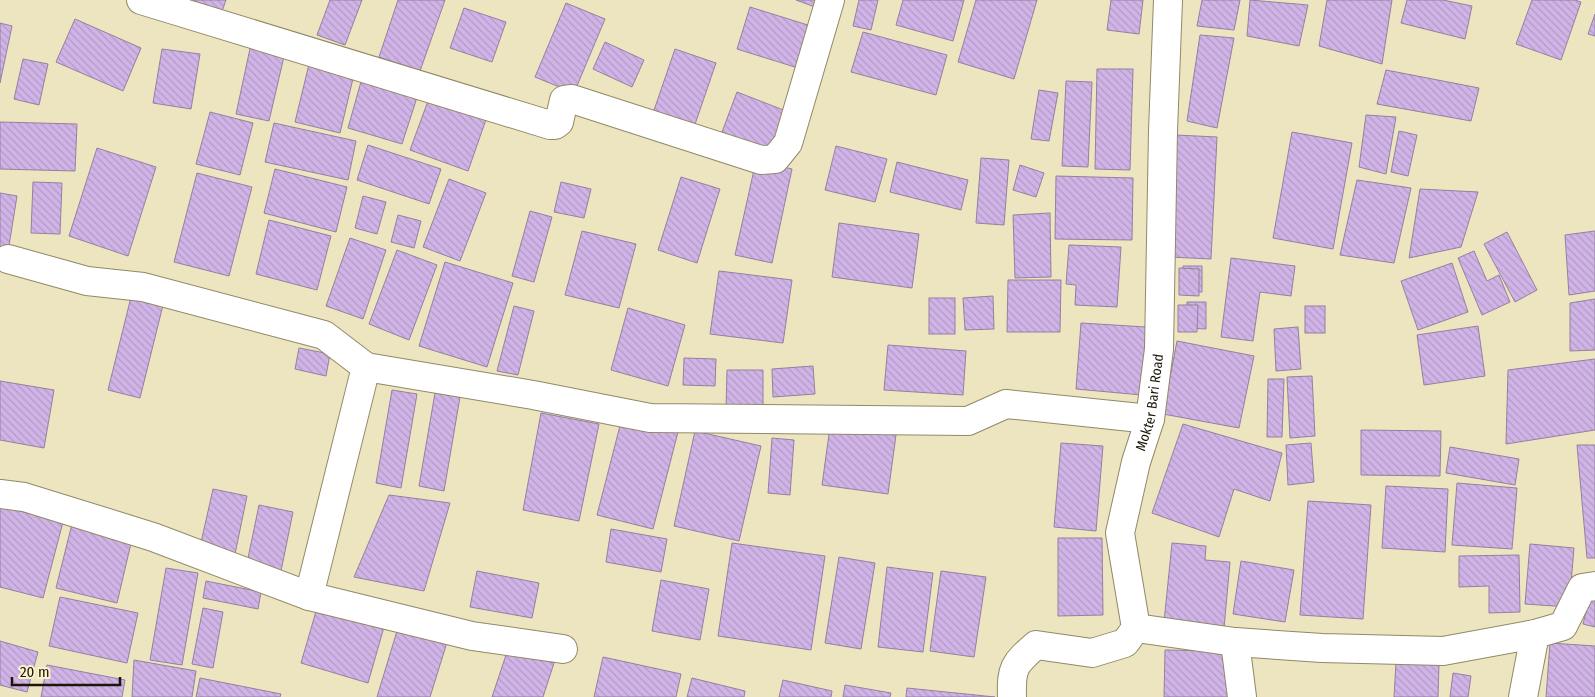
<svg xmlns="http://www.w3.org/2000/svg" width="1595" height="697" viewBox="0 0 1595 697" font-family="'Fira Sans Condensed',sans-serif">
<defs>
<pattern id="building-back-hatch" width="6" height="6" patternUnits="userSpaceOnUse" patternTransform="scale(1.25)"><rect width="6" height="6" fill="#d1b4e7"/><path d="M-1 5l2 2M0 0l6 6M5-1l2 2" fill="none" stroke="#b39ac5"/></pattern>
</defs>
<rect width="100%" height="100%" fill="#ede4c0"/>
<g fill="url(#building-back-hatch)" stroke="#92819f">
<polygon points="173,0 226,0 220,17"/>
<polygon points="330,0 362,0 345,45 317,35"/>
<polygon points="398,0 445,0 420,71 379,57"/>
<polygon points="796,0 817,0 815,7"/>
<polygon points="859,0 878,0 871,30 853,26"/>
<polygon points="903,0 964,0 953,41 896,25"/>
<polygon points="976,0 1037,0 1014,79 958,62"/>
<polygon points="1111,0 1143,0 1139,34 1107,30"/>
<polygon points="1202,0 1240,0 1234,30 1197,26"/>
<polygon points="1250,0 1308,5 1299,46 1247,36"/>
<polygon points="1327,0 1392,0 1382,64 1319,46"/>
<polygon points="1407,0 1443,0 1472,6 1465,39 1401,23"/>
<polygon points="1532,0 1575,0 1581,2 1561,60 1516,44"/>
<polygon points="566,3 605,19 574,93 535,77"/>
<polygon points="750,7 811,26 798,68 737,49"/>
<polygon points="464,8 506,22 492,62 450,48"/>
<polygon points="1595,14 1595,36 1588,34"/>
<polygon points="75,19 141,48 123,91 56,62"/>
<polygon points="0,23 12,26 0,83"/>
<polygon points="863,32 947,55 936,95 851,72"/>
<polygon points="1200,35 1234,38 1217,128 1187,121"/>
<polygon points="605,42 644,60 632,87 593,69"/>
<polygon points="251,44 285,52 269,121 236,114"/>
<polygon points="162,49 200,54 191,109 153,103"/>
<polygon points="675,49 716,63 692,133 651,119"/>
<polygon points="311,56 356,66 340,133 295,122"/>
<polygon points="23,59 48,64 39,105 14,99"/>
<polygon points="1097,69 1133,69 1130,170 1095,169"/>
<polygon points="1386,70 1479,88 1471,121 1377,104"/>
<polygon points="364,71 420,88 402,144 348,128"/>
<polygon points="1066,81 1092,82 1088,167 1062,166"/>
<polygon points="432,90 489,111 468,171 410,150"/>
<polygon points="1039,90 1058,93 1049,141 1031,139"/>
<polygon points="737,92 786,111 767,159 719,140"/>
<polygon points="210,112 253,123 240,175 196,164"/>
<polygon points="1366,115 1396,117 1386,174 1359,167"/>
<polygon points="0,122 77,124 75,171 0,169"/>
<polygon points="274,123 356,141 348,180 265,162"/>
<polygon points="1399,131 1417,135 1408,176 1391,172"/>
<polygon points="1292,132 1352,143 1333,249 1273,238"/>
<polygon points="1176,135 1217,137 1211,259 1170,257"/>
<polygon points="368,145 441,169 429,204 357,180"/>
<polygon points="836,146 887,159 875,202 825,190"/>
<polygon points="97,148 156,167 128,256 69,236"/>
<polygon points="981,158 1009,160 1004,225 976,223"/>
<polygon points="756,161 792,169 772,263 735,255"/>
<polygon points="897,162 968,180 961,210 890,192"/>
<polygon points="1020,165 1044,173 1036,197 1013,190"/>
<polygon points="275,169 347,187 336,232 264,213"/>
<polygon points="197,173 252,187 229,276 174,262"/>
<polygon points="1056,176 1133,178 1132,240 1055,239"/>
<polygon points="681,177 720,189 697,263 658,250"/>
<polygon points="449,179 486,193 460,261 423,247"/>
<polygon points="1357,180 1411,188 1394,263 1340,255"/>
<polygon points="33,182 62,183 60,234 31,233"/>
<polygon points="561,182 591,189 584,218 554,212"/>
<polygon points="1420,189 1478,192 1461,247 1409,258"/>
<polygon points="0,193 17,196 7,258 0,257"/>
<polygon points="363,196 386,202 377,234 355,228"/>
<polygon points="530,211 552,217 534,282 512,276"/>
<polygon points="1050,213 1051,277 1015,278 1013,215"/>
<polygon points="398,215 421,221 414,248 391,242"/>
<polygon points="269,220 331,236 317,290 256,274"/>
<polygon points="839,223 919,234 912,288 832,277"/>
<polygon points="582,231 636,244 619,308 565,295"/>
<polygon points="1595,231 1595,291 1569,295 1565,235"/>
<polygon points="1507,232 1537,290 1515,302 1484,244"/>
<polygon points="350,238 386,250 363,319 326,306"/>
<polygon points="1069,245 1121,247 1117,307 1075,305 1076,285 1066,284"/>
<polygon points="397,250 437,265 409,340 369,324"/>
<polygon points="1474,251 1487,281 1499,275 1510,302 1482,315 1458,258"/>
<polygon points="1231,258 1295,266 1291,296 1260,292 1253,341 1221,337"/>
<polygon points="445,262 513,283 487,367 419,346"/>
<polygon points="1452,263 1468,312 1418,330 1401,281"/>
<polygon points="1183,266 1202,266 1202,292 1182,292"/>
<polygon points="1179,268 1199,269 1199,296 1179,295"/>
<polygon points="719,271 792,280 783,343 710,334"/>
<polygon points="1008,280 1061,280 1060,332 1007,332"/>
<polygon points="132,293 164,301 140,398 108,390"/>
<polygon points="993,296 994,329 965,330 963,298"/>
<rect x="929" y="298" width="26" height="36"/>
<polygon points="1595,299 1595,350 1570,351 1570,303"/>
<polygon points="1187,302 1206,302 1206,329 1186,328"/>
<polygon points="1178,305 1198,305 1197,332 1178,332"/>
<polygon points="514,306 534,311 518,375 497,371"/>
<rect x="1305" y="306" width="20" height="27"/>
<polygon points="628,308 685,325 668,386 611,370"/>
<polygon points="1081,323 1146,327 1142,395 1076,389"/>
<polygon points="1478,326 1485,376 1424,385 1417,335"/>
<polygon points="1298,327 1301,369 1276,371 1274,329"/>
<polygon points="1177,341 1254,356 1239,428 1163,414"/>
<polygon points="888,345 966,351 963,395 884,390"/>
<polygon points="299,348 330,354 326,376 295,369"/>
<polygon points="684,358 716,359 715,386 683,385"/>
<polygon points="1595,359 1595,430 1506,444 1508,370"/>
<polygon points="813,366 815,394 773,397 772,369"/>
<polygon points="727,370 763,370 763,411 726,411"/>
<polygon points="1312,376 1315,436 1290,438 1287,377"/>
<polygon points="1268,379 1284,379 1282,437 1267,437"/>
<polygon points="0,381 54,390 44,448 0,440"/>
<polygon points="392,390 417,394 401,488 376,483"/>
<polygon points="435,393 460,397 444,491 419,486"/>
<polygon points="541,413 599,424 579,521 523,510"/>
<polygon points="622,418 678,432 653,529 597,515"/>
<polygon points="1183,424 1282,453 1270,501 1234,489 1219,537 1152,513"/>
<polygon points="830,427 896,435 888,494 822,485"/>
<polygon points="1361,430 1441,431 1440,476 1361,475"/>
<polygon points="695,431 761,446 739,541 674,526"/>
<polygon points="772,438 794,440 790,495 768,493"/>
<polygon points="1061,443 1103,446 1096,531 1054,527"/>
<polygon points="1311,443 1314,482 1288,485 1286,445"/>
<polygon points="1577,445 1595,445 1595,558 1587,558"/>
<polygon points="1450,447 1519,459 1515,485 1446,473"/>
<polygon points="1457,483 1517,488 1512,549 1452,545"/>
<polygon points="1386,486 1448,489 1445,552 1382,548"/>
<polygon points="213,489 247,496 235,554 200,547"/>
<polygon points="389,495 450,503 424,591 354,577"/>
<polygon points="1308,501 1371,505 1363,619 1300,615"/>
<polygon points="259,505 293,512 281,571 247,563"/>
<polygon points="0,506 63,522 43,598 0,587"/>
<polygon points="72,524 132,539 117,603 56,588"/>
<polygon points="611,529 667,539 661,572 606,562"/>
<polygon points="1058,538 1102,538 1103,615 1058,616"/>
<polygon points="732,543 825,556 811,650 718,636"/>
<polygon points="1172,543 1206,546 1205,560 1230,562 1224,628 1164,622"/>
<polygon points="1530,544 1574,548 1569,607 1525,604"/>
<polygon points="1519,555 1520,612 1489,613 1489,586 1459,587 1459,556"/>
<polygon points="839,557 875,563 861,649 825,643"/>
<polygon points="1241,561 1294,570 1285,622 1233,614"/>
<polygon points="887,567 933,573 923,652 878,647"/>
<polygon points="166,568 198,573 182,665 150,660"/>
<polygon points="477,571 539,583 532,618 470,607"/>
<polygon points="941,571 986,577 974,657 930,651"/>
<polygon points="661,580 709,589 700,640 652,631"/>
<polygon points="206,581 261,592 258,609 203,598"/>
<polygon points="1590,596 1595,597 1595,627 1583,624"/>
<polygon points="60,597 138,613 127,663 49,646"/>
<polygon points="319,601 386,620 368,683 301,663"/>
<polygon points="203,608 223,612 213,668 192,664"/>
<polygon points="400,621 449,636 430,697 377,697"/>
<polygon points="0,641 38,652 27,692 0,685"/>
<polygon points="1550,643 1595,646 1595,697 1546,697"/>
<polygon points="508,649 554,663 543,697 492,697"/>
<polygon points="1165,650 1229,651 1229,697 1164,697"/>
<polygon points="603,657 681,674 676,697 594,697"/>
<polygon points="134,660 196,671 192,697 132,697"/>
<polygon points="1396,663 1439,664 1438,697 1394,697"/>
<polygon points="47,665 125,680 122,697 41,697"/>
<polygon points="1453,673 1471,676 1468,697 1450,697"/>
<polygon points="200,678 281,694 280,697 196,697"/>
<polygon points="692,678 745,691 744,697 687,697"/>
<polygon points="783,680 832,691 831,697 779,697"/>
<polygon points="845,685 891,693 890,697 843,697"/>
<polygon points="907,688 995,697 906,697"/>
</g>
<g fill="none" stroke-linecap="round" stroke-linejoin="round">
<defs>
<g id="street">
<polyline points="141,0 550,125 555,125 559,122 564,100 572,99 761,160 775,159 788,143 830,0"/>
<polyline points="8,259 87,281 143,287 324,335 366,367"/>
<polyline points="0,494 24,497 153,537 309,596 472,636 563,649"/>
<polyline points="309,596 366,367 533,395 650,418 968,421 1006,404 1150,419"/>
<polyline points="1136,628 1235,642 1322,648 1443,651 1535,634 1563,626 1582,588 1595,586"/>
<polyline points="1235,642 1242,697"/>
<path id="s1" d="M1012,697C1011,668 1014,664 1036,645L1092,653L1125,643L1136,628L1120,533L1136,462L1150,419L1159,349L1163,131L1168,0"/>
<polyline points="1523,697 1535,634"/>
</g>
</defs>
<use href="#street" stroke="#918967" stroke-width="30"/>
<use href="#street" stroke="#fff" stroke-width="28"/>
</g>
<g text-anchor="middle" dominant-baseline="central" stroke-width="5" stroke-linejoin="round" paint-order="stroke">
<g font-size="14" fill="#1a1609" stroke="#fbf1cc">
<text stroke="none"><textPath href="#s1" startOffset="401">Mokter Bari Road</textPath></text>
</g>
</g>
<path d="M12 677v8h108v-8" fill="none" stroke="#1a1609" stroke-width="2.5"/>
<text x="20" y="677" font-size="15" fill="#1a1609" stroke="#fbf1cc" stroke-width="4" paint-order="stroke">20 m</text>
</svg>
